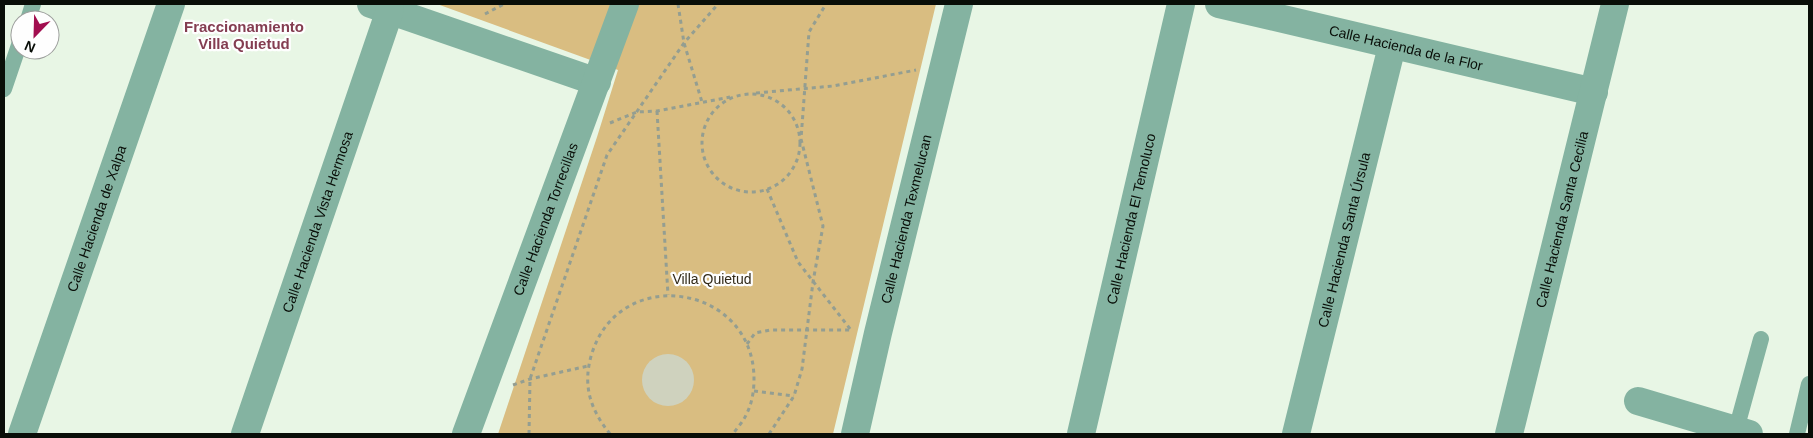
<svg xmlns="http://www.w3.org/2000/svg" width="1813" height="438" viewBox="0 0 1813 438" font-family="Arial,sans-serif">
<rect width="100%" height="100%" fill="#e8f6e5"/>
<polygon fill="#d9bd81" points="437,4 936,4 833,434 498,434 597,137 618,70"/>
<circle fill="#cfd2be" cx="668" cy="380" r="26"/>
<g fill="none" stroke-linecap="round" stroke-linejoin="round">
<g stroke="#949e91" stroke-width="3" stroke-dasharray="4 4" stroke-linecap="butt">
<polyline points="678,4 684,43 702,102"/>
<polyline points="485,14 504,4"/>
<polyline points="756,93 833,86 916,70"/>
<circle cx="751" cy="143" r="49"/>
<polyline points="657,111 668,295"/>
<polyline points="610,123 637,112 657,111 730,97"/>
<polyline points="767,189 798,262 851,330"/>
<polyline points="747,344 755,333 770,330 851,330"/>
<polyline points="513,385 530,379 588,366"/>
<polyline points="754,391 794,396"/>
<polyline points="529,434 530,379 607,155 684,43 718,4"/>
<path d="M610,434C590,409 582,385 592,353C621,263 754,285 754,379C754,391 752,404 746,415C743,422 737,428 733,434"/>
<polyline points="769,434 794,396 802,369 813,282 823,226 801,139 809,32 826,4"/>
</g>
<g stroke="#84b3a1" stroke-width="16">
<polyline points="28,20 33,4"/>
<polyline points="4,89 20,42"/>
<polyline points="1736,430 1761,339"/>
<polyline points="1797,434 1809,384"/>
</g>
<g stroke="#84b3a1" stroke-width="28">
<polyline points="371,4 597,82"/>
<path id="s1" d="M1219,4L1594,92"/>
<polyline points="1638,401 1749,434"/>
<path id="s2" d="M22,434L171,4"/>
<path id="s3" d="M245,434L390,10"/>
<path id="s4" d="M466,434L625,4"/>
<path id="s5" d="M855,434L878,333L959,4"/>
<path id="s6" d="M1081,434L1181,4"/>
<path id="s7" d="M1296,434L1392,46"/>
<path id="s8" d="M1509,434L1615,4"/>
</g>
</g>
<g text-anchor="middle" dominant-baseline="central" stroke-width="4.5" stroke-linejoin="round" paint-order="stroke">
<g font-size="14" fill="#090e08" stroke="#fefefe">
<text stroke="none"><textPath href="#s1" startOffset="192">Calle Hacienda de la Flor</textPath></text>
<text stroke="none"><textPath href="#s2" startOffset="228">Calle Hacienda de Xalpa</textPath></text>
<text stroke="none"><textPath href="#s4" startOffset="229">Calle Hacienda Torrecillas</textPath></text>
<text stroke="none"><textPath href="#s5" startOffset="221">Calle Hacienda Texmelucan</textPath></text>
<text stroke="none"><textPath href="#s6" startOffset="221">Calle Hacienda El Temoluco</textPath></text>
<text stroke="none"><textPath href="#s8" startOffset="221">Calle Hacienda Santa Cecilia</textPath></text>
<text stroke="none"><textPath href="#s3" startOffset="224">Calle Hacienda Vista Hermosa</textPath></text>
<text stroke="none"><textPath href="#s7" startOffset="200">Calle Hacienda Santa Úrsula</textPath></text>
</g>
<g font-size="14" fill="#312918" stroke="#fefefe">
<text x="712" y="279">Villa Quietud</text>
</g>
<g font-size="15" font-weight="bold" fill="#843d51" stroke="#fefefe">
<text x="244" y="26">Fraccionamiento<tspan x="244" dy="17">Villa Quietud</tspan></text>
</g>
</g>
<rect width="1813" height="438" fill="none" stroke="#090e08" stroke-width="10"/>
<g transform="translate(35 35) rotate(203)"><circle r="24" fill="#fefefe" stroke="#9c9e9c"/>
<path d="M0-4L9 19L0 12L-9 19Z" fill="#a20e4f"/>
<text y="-8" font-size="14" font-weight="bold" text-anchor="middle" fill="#090e08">N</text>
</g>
</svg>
